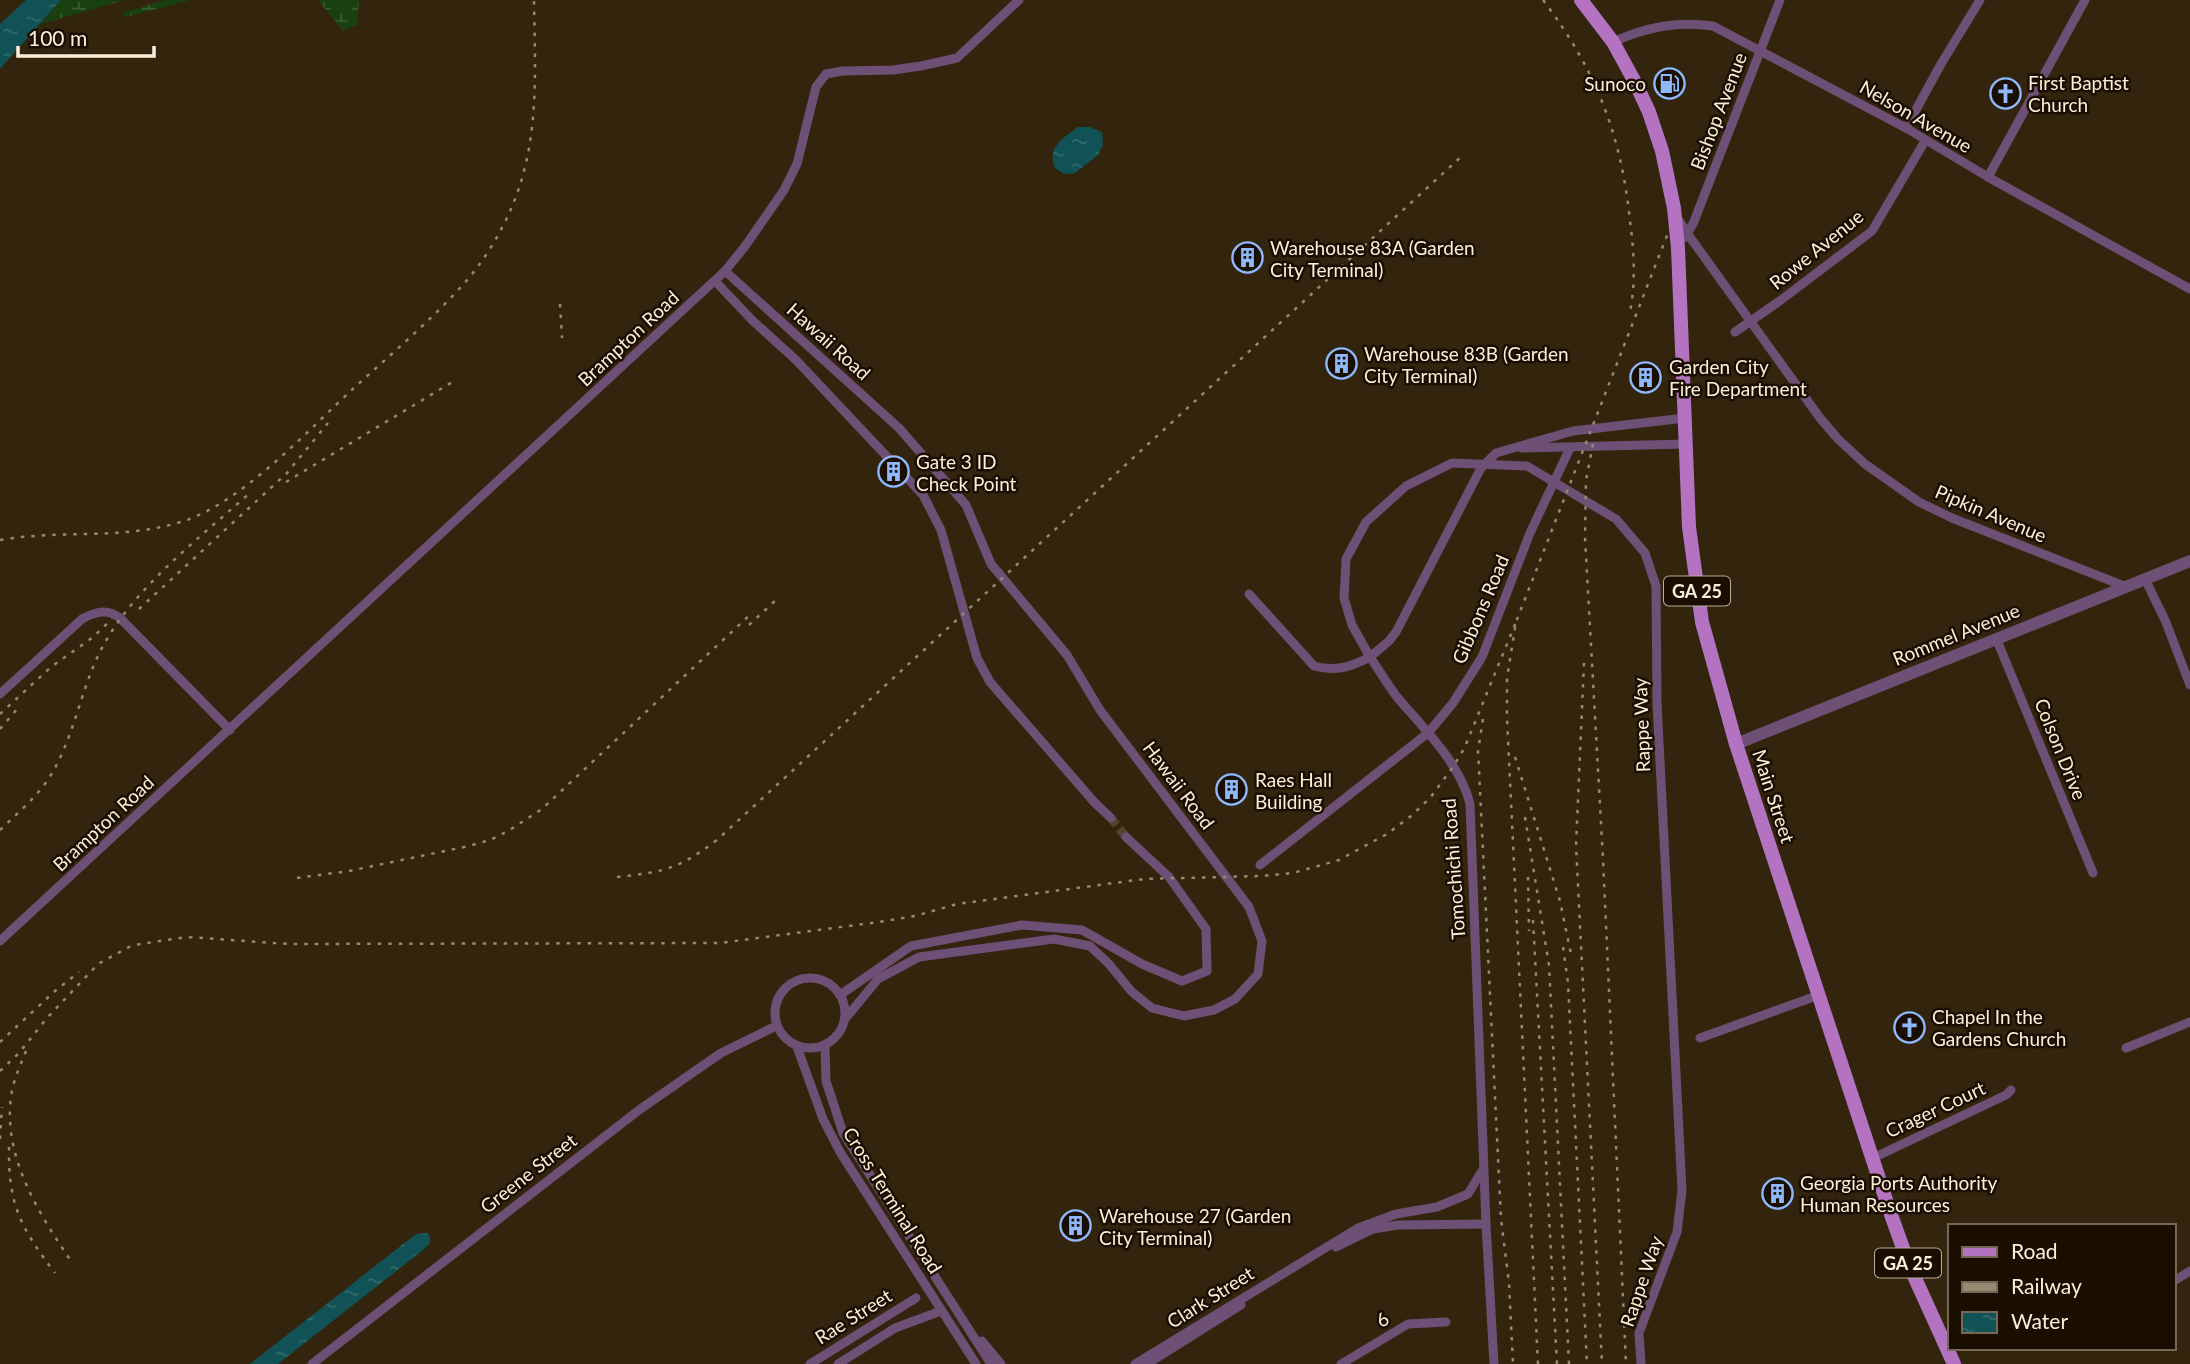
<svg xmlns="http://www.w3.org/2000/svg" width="2190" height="1364" viewBox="0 0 2190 1364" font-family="Lato,sans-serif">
<defs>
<pattern id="wetland-marsh" width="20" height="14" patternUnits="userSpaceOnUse" patternTransform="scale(1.75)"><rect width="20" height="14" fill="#19410f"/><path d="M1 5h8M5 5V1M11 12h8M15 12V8" fill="none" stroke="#3b5d31"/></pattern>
<pattern id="water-ripples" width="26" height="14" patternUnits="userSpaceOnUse" patternTransform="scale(1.75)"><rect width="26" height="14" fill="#105255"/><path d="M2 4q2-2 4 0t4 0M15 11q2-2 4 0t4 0" fill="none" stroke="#346b6d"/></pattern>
</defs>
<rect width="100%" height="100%" fill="#33250d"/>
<g fill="url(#wetland-marsh)">
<polygon points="61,0 125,0 41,24"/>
<polygon points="165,0 190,0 126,17 122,13"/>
<polygon points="318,0 359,0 357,25 343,31"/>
</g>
<g fill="url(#water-ripples)">
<polygon points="26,0 61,0 0,69 0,24"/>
<path d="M1078,127H1090L1102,132L1103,145L1098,155L1075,173L1064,174L1055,168C1047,147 1062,139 1078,127Z"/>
<polygon points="427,1233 430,1236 430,1243 423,1250 278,1364 250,1364 416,1234"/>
</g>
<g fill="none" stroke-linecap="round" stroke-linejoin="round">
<polyline stroke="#51432c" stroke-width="9" stroke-dasharray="9 4.5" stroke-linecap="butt" points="1111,818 1126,837"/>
<g stroke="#6e4f75" stroke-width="9">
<path d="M1613,42C1646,27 1677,21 1713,26L1906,128L1988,177L2190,289"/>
<polyline points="1906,128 1941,64 1980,0"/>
<polyline points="1988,177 2085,0"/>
<polyline points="1678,219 1687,233 1820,418 1838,439 1865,464 1919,502 1952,518 2124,586"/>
<polyline points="1684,238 1693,224 1780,0"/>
<polyline points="725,271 899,428 966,505 991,564 1067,655 1100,710 1249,907 1262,941 1258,974 1235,999 1214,1010 1184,1016 1152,1008 1132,992 1109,964 1090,946 1054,939 919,957 878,979 845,1019"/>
<polyline points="715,281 753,321 796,360 923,495 941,530 977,658 990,682 1095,803 1111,818"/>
<polyline points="1735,332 1781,300 1872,231 1925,141"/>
<polyline points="1522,448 1686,444"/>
<polyline points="2145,579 2165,620 2190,685"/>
<path d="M1249,594L1314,666C1335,672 1351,667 1370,657L1352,625L1344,598L1346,559L1366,522L1406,486L1452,463L1527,466L1616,519L1645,553L1656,586L1657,703L1682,1190L1677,1232L1639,1333L1641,1364"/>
<polyline points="1996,638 2093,873"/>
<path d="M0,694L82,619C95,612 107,608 120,618L230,730"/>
<polyline points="1260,865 1428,733 1453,703 1482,657 1530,533 1570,448"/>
<polyline points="0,941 725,271 746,245 784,190 797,164 816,87 826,74 843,71 893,70 921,66 957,58 1019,0"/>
<circle cx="810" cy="1013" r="35"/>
<polyline points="840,995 911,946 1022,925 1082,930 1142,964 1182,981 1207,971 1206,929 1169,877 1126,837"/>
<polyline points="1700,1038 1819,995"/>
<polyline points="825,1045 826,1081 843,1133 991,1364"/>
<polyline points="797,1047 823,1119 840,1152 976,1364"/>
<polyline points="2126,1048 2190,1022"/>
<polyline points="1873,1158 2006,1095 2011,1090"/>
<polyline points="1336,1247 1373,1229 1398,1225 1486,1224"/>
<polyline points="2174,1281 2190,1271"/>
<polyline points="982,1341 1001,1364"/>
<polyline points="312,1364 639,1110 721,1053 776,1026"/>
<polyline points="810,1364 916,1298"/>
<polyline points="838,1364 895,1328 941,1311"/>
<polyline points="1135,1364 1358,1228 1396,1214 1437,1207 1468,1194 1482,1171"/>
<polyline points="1147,1364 1241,1305"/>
<polyline points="1341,1364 1408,1324 1446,1322"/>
<path d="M1494,1364L1486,1224L1470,804C1460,763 1424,729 1397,697C1387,684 1379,670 1370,657L1389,641L1396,632L1481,468L1496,453L1573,431L1685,418"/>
</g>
<polyline stroke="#6e4f75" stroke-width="12" points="1736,744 2190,561"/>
<polyline stroke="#b373c1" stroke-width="14" points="1581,0 1613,42 1636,84 1649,112 1662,151 1674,208 1678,248 1689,527 1702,622 1736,744 1889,1209 1909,1265 1954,1364"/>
<g stroke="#968972" stroke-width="2.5" stroke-dasharray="3.5 7" stroke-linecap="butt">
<path d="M1543,0C1596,70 1621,134 1630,221C1634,250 1636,282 1630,312"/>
<polyline points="560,304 562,338"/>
<polyline points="1593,444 1586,480 1585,538 1603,859 1626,1364"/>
<polyline points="286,482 454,381"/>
<path d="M0,540C63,529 121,541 184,521C244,501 308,430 355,387C390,355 427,324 459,289C481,266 501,234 513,204C540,139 535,69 534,0"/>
<polyline points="139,609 287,473 328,423"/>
<polyline points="749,625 777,599"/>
<polyline points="1584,663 1576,845 1602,1364"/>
<polyline points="0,714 51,667 92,638 112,619"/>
<polyline points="1483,719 1478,751 1479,770 1501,1219 1509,1283 1513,1364"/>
<polyline points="0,729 18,708"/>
<polyline points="1515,757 1560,901 1572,959"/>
<polyline points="1525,817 1549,965 1569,1364"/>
<path d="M0,830C22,809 45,790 58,762C78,722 84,677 107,639C140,583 203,535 252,491"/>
<path d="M617,877C665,872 678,869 717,840L1463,155"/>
<polyline points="1528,877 1529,931"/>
<polyline points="297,878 349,871 469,846 490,840 508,831 542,809 753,612"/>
<polyline points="1533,920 1557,1364"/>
<polyline points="1563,947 1568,983 1587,1364"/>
<polyline points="0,1042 55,991 79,972"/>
<path d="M26,1051C20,1066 13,1081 11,1097C3,1157 39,1214 71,1261"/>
<polyline points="0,1071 19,1053 47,1018 98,964 129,947 140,944 187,937 289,944 720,943 879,922 915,916 957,904 1144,879 1261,876 1293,873 1339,860 1387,834 1411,816 1430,798 1453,767 1464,749 1516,622"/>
<polyline points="0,1139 2,1107"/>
<path d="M9,1147C8,1205 21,1228 55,1273"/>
<polyline points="1538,1364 1507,718 1507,678 1516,622 1668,233"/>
</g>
</g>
<defs>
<symbol id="fuel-ring" viewBox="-11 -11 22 22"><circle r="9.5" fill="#1a0e00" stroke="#8fb8fd" stroke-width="1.5"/><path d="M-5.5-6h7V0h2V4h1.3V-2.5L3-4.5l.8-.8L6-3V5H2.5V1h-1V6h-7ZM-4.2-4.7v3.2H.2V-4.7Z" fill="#8fb8fd"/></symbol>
<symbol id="church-ring" viewBox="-11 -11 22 22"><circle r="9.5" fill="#1a0e00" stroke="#8fb8fd" stroke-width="1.5"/><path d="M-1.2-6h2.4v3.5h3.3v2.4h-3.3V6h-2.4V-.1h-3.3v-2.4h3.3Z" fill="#8fb8fd"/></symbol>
<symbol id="building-ring" viewBox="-11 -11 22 22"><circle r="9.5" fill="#1a0e00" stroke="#8fb8fd" stroke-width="1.5"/><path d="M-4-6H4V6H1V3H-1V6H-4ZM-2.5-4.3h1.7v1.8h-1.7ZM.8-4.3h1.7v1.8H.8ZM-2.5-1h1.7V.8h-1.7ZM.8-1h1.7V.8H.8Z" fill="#8fb8fd"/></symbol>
</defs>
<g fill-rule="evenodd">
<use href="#fuel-ring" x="1652" y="66" width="35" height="35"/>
<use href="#church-ring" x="1988" y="76" width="35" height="35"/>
<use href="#building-ring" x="1230" y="240" width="35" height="35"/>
<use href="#building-ring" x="1324" y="346" width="35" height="35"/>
<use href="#building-ring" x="1628" y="360" width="35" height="35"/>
<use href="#building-ring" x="876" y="454" width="35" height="35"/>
<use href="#building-ring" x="1214" y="772" width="35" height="35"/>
<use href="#church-ring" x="1892" y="1010" width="35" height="35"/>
<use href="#building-ring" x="1760" y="1176" width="35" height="35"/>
<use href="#building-ring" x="1058" y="1208" width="35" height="35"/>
</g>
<g text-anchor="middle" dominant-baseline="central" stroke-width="5" stroke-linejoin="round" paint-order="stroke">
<g fill="#1a0e00" stroke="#b9ac99" stroke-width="2">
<rect x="1664" y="576.5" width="66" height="29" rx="5"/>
<rect x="1875" y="1248.5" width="66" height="29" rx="5"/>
</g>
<g font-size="18" font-weight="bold" fill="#fdf0da">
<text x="1697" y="591">GA 25</text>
<text x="1908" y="1263">GA 25</text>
</g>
<g font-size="19" fill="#fdf0da" stroke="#1a0e00" text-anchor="start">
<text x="2028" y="82">First Baptist<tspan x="2028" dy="22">Church</tspan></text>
<text x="1646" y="83" text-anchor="end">Sunoco</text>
<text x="1270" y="247">Warehouse 83A (Garden<tspan x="1270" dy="22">City Terminal)</tspan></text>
<text x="1364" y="353">Warehouse 83B (Garden<tspan x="1364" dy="22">City Terminal)</tspan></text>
<text x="1669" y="366">Garden City<tspan x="1669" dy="22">Fire Department</tspan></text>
<text x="916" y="461">Gate 3 ID<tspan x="916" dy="22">Check Point</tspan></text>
<text x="1255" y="779">Raes Hall<tspan x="1255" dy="22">Building</tspan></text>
<text x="1932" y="1016">Chapel In the<tspan x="1932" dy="22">Gardens Church</tspan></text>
<text x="1800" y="1182">Georgia Ports Authority<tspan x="1800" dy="22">Human Resources</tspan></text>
<text x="1099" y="1215">Warehouse 27 (Garden<tspan x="1099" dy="22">City Terminal)</tspan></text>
</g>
<g font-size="19" fill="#fdf0da" stroke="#1a0e00">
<text transform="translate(1718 111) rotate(-69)">Bishop Avenue</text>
<text transform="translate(1916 116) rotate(30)">Nelson Avenue</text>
<text transform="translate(1816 249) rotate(-39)">Rowe Avenue</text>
<text transform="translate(628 338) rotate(-43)">Brampton Road</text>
<text transform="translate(829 341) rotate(42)">Hawaii Road</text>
<text transform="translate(1991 513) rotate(23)">Pipkin Avenue</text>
<text transform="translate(1480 609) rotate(-67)">Gibbons Road</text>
<text transform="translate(1956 634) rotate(-22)">Rommel Avenue</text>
<text transform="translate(1641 725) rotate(-92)">Rappe Way</text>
<text transform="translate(2061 749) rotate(68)">Colson Drive</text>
<text transform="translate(1179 785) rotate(53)">Hawaii Road</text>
<text transform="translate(1774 796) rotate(72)">Main Street</text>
<text transform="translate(103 823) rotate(-43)">Brampton Road</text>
<text transform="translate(1453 869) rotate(-94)">Tomochichi Road</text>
<text transform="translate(1935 1109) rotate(-25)">Crager Court</text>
<text transform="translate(528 1173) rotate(-38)">Greene Street</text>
<text transform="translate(893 1200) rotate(58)">Cross Terminal Road</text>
<text transform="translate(1641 1281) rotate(-71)">Rappe Way</text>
<text transform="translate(1210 1297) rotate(-32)">Clark Street</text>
<text transform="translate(853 1316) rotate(-32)">Rae Street</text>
<text transform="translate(1382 1319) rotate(-31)">6</text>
</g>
</g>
<rect x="1948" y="1224" width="228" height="126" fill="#1a0e00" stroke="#756857" stroke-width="2"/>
<rect x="1962" y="1247" width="35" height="10" fill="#b373c1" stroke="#756857" stroke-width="2"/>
<text x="2011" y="1259" font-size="21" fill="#fdf0da">Road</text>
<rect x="1962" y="1282" width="35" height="10" fill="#968972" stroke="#756857" stroke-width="2"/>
<text x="2011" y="1294" font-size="21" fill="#fdf0da">Railway</text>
<rect x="1962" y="1312" width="35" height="21" fill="url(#water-ripples)" stroke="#756857" stroke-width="2"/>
<text x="2011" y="1329" font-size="21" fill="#fdf0da">Water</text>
<path d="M18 46v10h136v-10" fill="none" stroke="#fdf0da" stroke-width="3.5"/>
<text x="28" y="46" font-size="21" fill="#fdf0da" stroke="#1a0e00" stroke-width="5" paint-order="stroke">100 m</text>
</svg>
